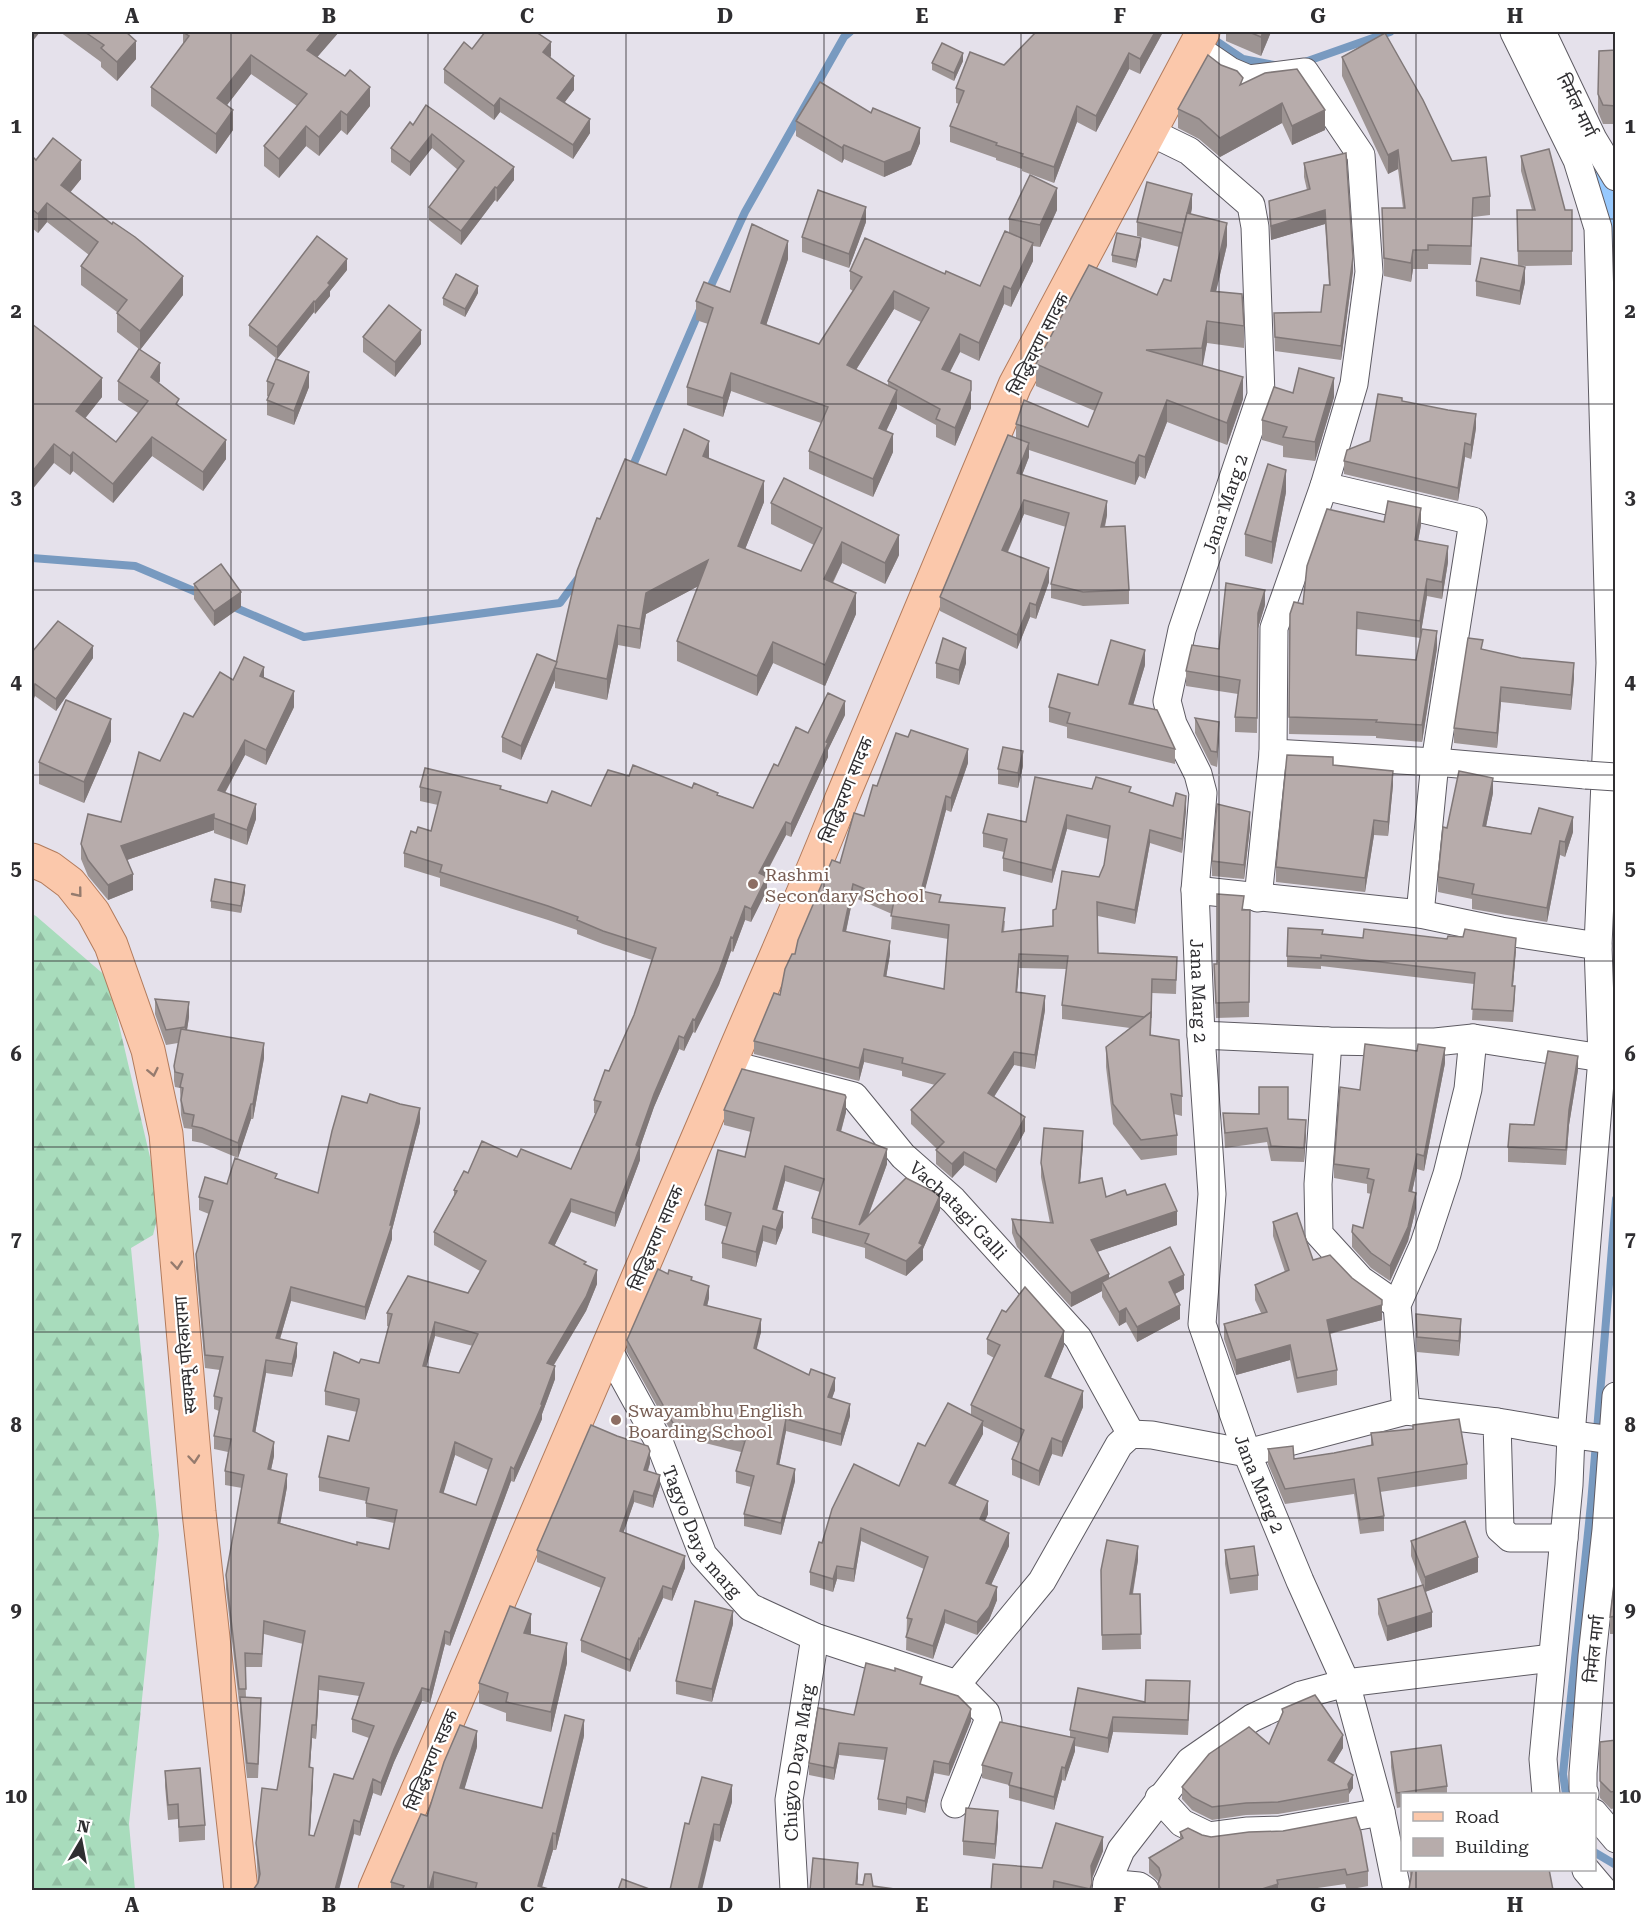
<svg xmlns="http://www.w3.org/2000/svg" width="1647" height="1922" viewBox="0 0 1647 1922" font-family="'Roboto Serif','Noto Sans Devanagari',serif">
<defs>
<pattern id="forest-firs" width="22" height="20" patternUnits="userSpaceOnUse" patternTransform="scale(1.5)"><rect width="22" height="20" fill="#a8dcbc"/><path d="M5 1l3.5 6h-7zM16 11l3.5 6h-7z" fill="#91bda2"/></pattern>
</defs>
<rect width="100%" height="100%" fill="#e5e1eb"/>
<polygon fill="url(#forest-firs)" points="32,914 36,916 108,978 161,1204 153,1235 131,1248 159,1535 129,1824 135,1890 32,1890"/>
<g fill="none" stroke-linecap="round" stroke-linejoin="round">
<g stroke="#789ac0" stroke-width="8">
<polyline points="1209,36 1243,59 1274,65"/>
<polyline points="1302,63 1390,32"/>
<polyline points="707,294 745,212 844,37 850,32"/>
<polyline points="631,470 701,307"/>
<polyline points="32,558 135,566 201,594"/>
<polyline points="229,605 304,637 560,603 579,577"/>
<polyline points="1566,1794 1563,1774 1591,1504 1616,1199"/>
<polyline points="1594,1852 1616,1865"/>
</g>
<polyline stroke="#97c9fe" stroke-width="27" points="1578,162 1603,195 1608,238"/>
<defs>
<g id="minor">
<polyline points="1514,32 1577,160 1598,228 1610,663 1598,946"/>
<polyline points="1542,32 1593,139 1616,177"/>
<polyline points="1208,56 1230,71 1249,79 1305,72 1361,155 1369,272 1354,384 1324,486 1274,628 1273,753 1258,898"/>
<path id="s1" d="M1150,132L1189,151L1251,205L1255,227L1261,395L1182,630L1167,701L1173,724L1198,774L1203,793L1195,890L1201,1035L1212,1194L1202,1324L1247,1453L1300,1581L1346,1683L1381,1812L1397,1890"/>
<polyline points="1324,486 1473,521 1435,762 1420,914"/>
<polyline points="1273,753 1435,762 1586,775"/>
<polyline points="1195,890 1420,914 1501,931 1598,946 1602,1058 1571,1435 1569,1485 1543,1759 1546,1794"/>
<polyline points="1201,1035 1328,1041 1388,1042 1435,1042 1473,1038 1602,1058"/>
<polyline points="1473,1038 1468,1089 1447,1174 1424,1244 1397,1305 1406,1411 1497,1422 1500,1529 1510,1538 1564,1538"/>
<polyline points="1328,1041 1318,1184 1319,1234 1361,1280 1397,1305"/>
<path id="s2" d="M729,1064L854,1096L903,1156L953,1200L1078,1338L1131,1434"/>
<path id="s3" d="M609,1351L660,1444L703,1555L750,1607L815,1637L957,1684L986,1713L988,1721L955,1804"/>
<path d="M1497,1422C1537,1428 1576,1437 1616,1440"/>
<polyline points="957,1684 1042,1581 1119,1445 1131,1434 1152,1435 1247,1453 1406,1411"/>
<polyline points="1585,1794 1583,1789 1583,1773 1592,1656 1606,1530 1616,1396"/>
<polyline points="1159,1798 1182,1823 1209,1836 1248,1831 1280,1830 1381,1812"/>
<polyline points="1594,1813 1616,1839"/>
<polyline points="1586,1870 1603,1890"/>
<polyline points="1107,1883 1139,1886 1145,1890"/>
<path id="s4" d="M794,1890L789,1800L815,1637"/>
<polyline points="1106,1890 1107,1883 1121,1850 1190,1761 1252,1718 1301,1695 1346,1683 1552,1658"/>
</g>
<g id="major">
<polyline points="32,860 50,868 70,883 93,912 111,945 148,1050 166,1134 199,1512 241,1890"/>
<path d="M375,1890C491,1622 607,1354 721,1084C761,988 805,894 842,798L1015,385L1203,32"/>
</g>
</defs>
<use href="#minor" stroke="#5e5b63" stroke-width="29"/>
<use href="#major" stroke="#b27b5c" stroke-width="35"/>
<use href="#minor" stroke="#fff" stroke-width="27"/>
<use href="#major" stroke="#fbc8ab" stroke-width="33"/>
<defs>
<polyline id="minor-bridge" points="1586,775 1616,777"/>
</defs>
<use href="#minor-bridge" stroke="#5e5b63" stroke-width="29" stroke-linecap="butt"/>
<use href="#minor-bridge" stroke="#fff" stroke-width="27"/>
</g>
<g fill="#9d9493" fill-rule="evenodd">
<polygon points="60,32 126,32 136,59 117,81 101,67 101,62"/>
<polygon points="183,32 339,32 317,57 370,106 347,135 341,130 319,156 306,146 279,178 264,166 264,146 297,106 251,74 227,105 233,130 216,154 151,106 151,87 183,44"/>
<polygon points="1036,32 1163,32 1140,74 1129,69 1096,132 1077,122 1054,183 1022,171 1022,169 996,160 996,158 950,142 950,126 959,104 956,103 956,88 1004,65"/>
<polygon points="1226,32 1271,32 1261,56 1226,41"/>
<polygon points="472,49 551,56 550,57 574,90 565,102 590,133 573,159 500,112 494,120 444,83 444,69"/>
<polygon points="1616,50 1616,124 1603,124 1598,112 1598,94"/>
<polygon points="1342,57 1452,161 1490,196 1490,215 1473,217 1471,265 1428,264 1428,269 1413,269 1411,282 1384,276 1382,208 1403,208 1398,169 1388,174 1342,76"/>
<polygon points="963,61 954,81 932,70 932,63"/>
<polygon points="1265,73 1325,130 1292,145 1282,123 1220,157 1199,139 1178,128 1178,109 1243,84"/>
<polygon points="426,105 514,180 497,202 495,200 461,245 429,220 429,207 458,170 432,148 410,176 391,162 391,148 413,125"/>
<polygon points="796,121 920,143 911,165 884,177 844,159 842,163 796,136"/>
<polygon points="32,156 36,160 81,179 70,192 183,295 140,350 160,381 159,383 226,459 203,491 152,456 113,503 73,471 70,475 54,463 32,325 102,397 85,418 116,442 138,413 118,400 118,381 139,349 117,332 117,312 81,285 81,266 89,255 47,222 38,233 32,228"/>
<polygon points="1521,156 1565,210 1572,210 1572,265 1519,266 1525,282 1520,305 1476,296 1476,281 1518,266 1517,210 1532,210 1521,171"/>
<polygon points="1304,163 1353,271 1341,360 1275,351 1274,313 1321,312 1329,285 1325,224 1271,240 1269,215 1269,201 1307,190 1304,177"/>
<polygon points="1192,208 1191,214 1227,245 1216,291 1244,326 1244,348 1207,343 1202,365 1243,399 1227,445 1167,422 1145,479 1139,476 1135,485 1029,450 1029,457 1022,475 1107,515 1105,527 1129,590 1129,604 1083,606 1051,598 1051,584 1066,527 1024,514 1008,552 1049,582 1036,619 1030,617 1017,649 940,611 940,597 1016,438 1016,424 1088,427 1095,411 1036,386 1036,364 1157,295 1171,281 1179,247 1137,236 1137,222"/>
<path d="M1057,210L1040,247L1033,246V261L1011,307L1004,304L979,361L960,352L950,372L971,408L955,446L936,437V425L897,404V408L886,431L893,452L873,497L809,469V451L821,423L731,391L723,417L687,405V387L708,324L696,320V301L730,292L788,259L766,325L819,344L853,291L850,289V271L945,274L980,286L1009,233V219ZM894,309L921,322L888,381V386L856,370Z"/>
<polygon points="866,222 849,268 802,252 802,237"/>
<polygon points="1141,245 1136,268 1112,262 1112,255"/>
<polygon points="347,270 330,291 330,296 315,314 314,312 277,359 249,336 249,325"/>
<polygon points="478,293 465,317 443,305 443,298"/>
<polygon points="363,337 421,344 395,377 363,352"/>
<polygon points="267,381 309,387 294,425 267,415 267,400 269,397 267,396"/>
<polygon points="1293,393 1334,397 1315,461 1283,457 1283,446 1262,440 1262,420"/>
<polygon points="1402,401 1476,428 1471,459 1465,457 1458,501 1344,474 1344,461 1370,441"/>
<polygon points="709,459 764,502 745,549 801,571 814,545 771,524 771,503 899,555 885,584 842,563 833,583 856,614 825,686 773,663 757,696 677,661 677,641 698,586 646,614 640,649 618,645 607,700 555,688 555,680 521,760 502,752 502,737 557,662 600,519 666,475"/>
<polygon points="1286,492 1272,564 1245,556 1245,534"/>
<polygon points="1384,522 1421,525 1418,541 1448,562 1442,599 1427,596 1420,638 1357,629 1356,655 1416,660 1437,648 1422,742 1376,738 1376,736 1289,734 1290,614 1303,604"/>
<polygon points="194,584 241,607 214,626 194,599"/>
<polygon points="1265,605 1258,628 1257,733 1235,732 1235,717 1238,694 1186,686 1186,671 1219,649"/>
<polygon points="1483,649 1574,678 1571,710 1501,702 1497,748 1454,743 1454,728"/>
<polygon points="32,652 93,658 56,711 35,696"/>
<polygon points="936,663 966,663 959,685 936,678"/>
<polygon points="1145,665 1133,705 1175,749 1175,764 1067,738 1067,727 1049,722 1049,707"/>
<polygon points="264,678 294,707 266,765 245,755 225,793 256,819 247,845 214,833 214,830 127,860 133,890 108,900 88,876 81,859 81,844 121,822 160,761 193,717 233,680"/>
<path d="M845,715L828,750V757L791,837L786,835L765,876L767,890L751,922L745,920L733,952L731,951L719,985L695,1033L693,1032L684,1051L679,1049L654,1107L640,1147V1160L615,1227L571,1212L554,1246L586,1265L597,1284L586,1311L554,1365L555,1379L542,1414V1419L514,1482L511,1481L450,1646L445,1644L430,1703L422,1701L394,1762L381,1796L373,1793L360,1836L354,1834L258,1883L256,1843L277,1790L303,1644L264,1634L262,1667H245L246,1697L261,1713L258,1778H247L240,1712V1702H239L226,1589V1575L242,1488L225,1485V1471L228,1452L214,1449V1436L219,1411L214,1409V1396L220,1370L205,1368L196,1267V1254L209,1214L199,1210V1197L227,1184L277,1179L318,1193L420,1122L392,1230V1239L365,1320L291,1301L280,1339L297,1356L292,1377L266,1373L255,1433L274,1456L271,1470L287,1487L280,1523L357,1545L389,1549L394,1523L366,1517V1501L319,1491V1477L349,1441L357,1412L325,1405V1391L359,1363H379L389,1327L387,1326V1313L468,1293L480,1271L434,1245V1232L454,1196V1190L468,1173L517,1157L571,1169L596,1114L594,1113V1100L609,1071L634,1015L652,960L603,944L577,934V930L548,920L440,886V878L404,867V853L416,833L431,831L438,805L420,801V787L501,789L547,803L591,806L629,776L692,788L718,795L753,808L778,766L808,733ZM435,1336L473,1346L459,1373L426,1367ZM455,1455L488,1470L476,1505L443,1493ZM319,1690L359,1696L352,1719V1732L369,1738L353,1779L314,1836L310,1835L313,1782L310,1767L312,1738L316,1739Z"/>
<polygon points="1195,718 1219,737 1217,767 1211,765 1195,733"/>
<polygon points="111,741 84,803 39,784 39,762"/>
<path d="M968,763L951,812L946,810L924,892L941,902L1005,921L1004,932L1053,926L1056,909L1099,877L1104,865L1108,839L1067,829L1052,883L1003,871V858L1004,852L983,847V833L1026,822L1092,789L1131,793L1186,810L1182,853L1150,843L1135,924L1098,916V953L1177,957L1176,994L1152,993L1151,1035L1182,1096V1116L1174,1114L1177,1135V1155L1141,1160L1113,1124L1106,1067V1047L1130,1028L1062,1019V1005L1067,969L1019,968L1017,993L1045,1010L1035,1069L1014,1065L994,1097L1025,1131L996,1183L964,1165L952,1178L936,1164V1150L937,1149L911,1124V1110L935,1085L902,1076V1071L864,1062L859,1081L754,1054V1041L780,995L795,954L864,816L877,786ZM853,897L892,914L891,929L948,939L944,989L886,977L890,954L846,932Z"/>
<polygon points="1333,765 1393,785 1388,836 1374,835 1365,892 1276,882 1276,867"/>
<polygon points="1023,766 1018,788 998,784 998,769"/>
<polygon points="1493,793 1486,826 1531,834 1573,832 1565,857 1560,855 1547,922 1472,909 1472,899 1438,892 1438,877 1447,828"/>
<polygon points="1250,827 1244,879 1212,876 1212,861"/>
<polygon points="245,892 241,913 211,908 211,901"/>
<polygon points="1250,910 1249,1017 1216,1018 1214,964 1217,964"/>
<polygon points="1323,934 1363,938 1516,949 1513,986 1515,997 1513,1022 1472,1020 1474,984 1321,966 1321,969 1287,967 1287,956"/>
<polygon points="155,999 189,1017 187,1030 264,1058 253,1119 251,1119 238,1158 202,1143 192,1141 192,1129 184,1128 181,1115 180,1088 175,1087 174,1081 174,1066 178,1043 166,1045 155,1014"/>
<polygon points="1445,1063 1424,1171 1417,1169 1412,1192 1416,1208 1408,1241 1390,1281 1371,1268 1352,1247 1352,1232 1363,1228 1371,1194 1367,1193 1367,1184 1334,1178 1334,1164 1360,1090"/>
<polygon points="1578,1070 1569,1125 1566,1165 1508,1162 1508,1147 1534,1125"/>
<polygon points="724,1110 846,1112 841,1132 887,1164 868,1217 940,1210 923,1249 923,1260 906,1276 865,1258 865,1248 812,1233 812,1218 820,1192 785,1181 777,1210 783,1227 776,1245 763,1241 756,1267 722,1258 722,1243 727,1227 705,1220 705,1205 745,1157 751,1132 724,1125"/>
<polygon points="1223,1113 1288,1119 1306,1135 1304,1162 1271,1161 1267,1142 1225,1148"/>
<polygon points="1083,1145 1080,1183 1106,1197 1127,1195 1177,1225 1097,1252 1109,1279 1184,1289 1175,1294 1180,1319 1137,1342 1126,1322 1119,1326 1102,1297 1102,1291 1071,1307 1017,1247 1012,1233 1012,1219 1050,1223 1041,1177 1041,1163"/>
<polygon points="1273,1222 1313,1260 1382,1320 1330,1334 1337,1370 1337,1385 1297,1393 1290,1360 1236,1375 1224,1339 1224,1324 1261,1313 1255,1300 1255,1285 1285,1272 1273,1236"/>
<polygon points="668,1274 692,1281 709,1298 707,1306 761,1332 756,1349 835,1390 832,1398 850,1416 841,1446 786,1431 779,1465 795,1481 781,1535 744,1526 744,1514 751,1487 736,1483 736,1471 741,1452 673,1435 627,1352 627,1340"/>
<polygon points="1416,1314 1461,1334 1459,1356 1417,1352"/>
<polygon points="987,1339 1064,1346 1051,1378 1083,1407 1062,1457 1052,1454 1039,1486 1012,1475 1012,1459 1018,1443 983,1426 983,1434 955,1486 988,1514 985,1521 1009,1546 991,1585 997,1600 989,1620 977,1635 945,1623 933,1659 906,1650 907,1618 924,1569 861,1541 854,1582 837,1579 833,1592 810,1585 810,1572 822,1543 899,1486 925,1446 971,1415 971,1405 994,1358 987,1354"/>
<polygon points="1413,1425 1467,1464 1467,1479 1380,1492 1384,1516 1384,1531 1360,1534 1354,1494 1285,1504 1268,1464 1268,1449 1294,1459 1334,1453 1371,1445 1371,1433 1413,1429"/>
<polygon points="650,1463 648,1471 660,1486 653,1508 634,1502 623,1533 685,1568 672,1601 663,1598 640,1650 639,1650 630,1672 581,1652 581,1640 601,1588 537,1562 537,1550"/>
<polygon points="1411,1541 1478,1572 1425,1592 1432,1627 1387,1641 1378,1614 1378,1599 1422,1585 1411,1556"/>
<polygon points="1225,1550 1258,1575 1258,1590 1230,1594 1225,1564"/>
<polygon points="1138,1560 1133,1594 1140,1594 1141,1649 1102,1650 1101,1570"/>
<polygon points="1616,1576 1616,1634 1610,1634 1610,1617"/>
<polygon points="733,1624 712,1702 676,1694 676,1681"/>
<polygon points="531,1633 530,1635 567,1663 551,1732 506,1721 506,1713 479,1703 479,1683"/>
<polygon points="922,1685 971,1721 949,1776 934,1773 925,1813 907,1808 906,1815 878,1810 878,1799 885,1760 839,1755 834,1780 809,1775 809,1763 854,1715"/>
<polygon points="1190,1695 1188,1735 1113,1732 1108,1753 1075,1746 1075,1751 1065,1781 1062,1780 1054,1810 1009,1798 1009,1785 982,1778 982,1765 1070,1737 1070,1730 1145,1702"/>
<polygon points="1282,1709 1343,1748 1333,1763 1353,1788 1349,1794 1349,1802 1278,1814 1246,1815 1212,1820 1192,1810 1182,1799 1182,1787 1269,1744 1282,1714"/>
<polygon points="584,1736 556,1850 553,1850 542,1887 552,1890 445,1890 434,1888 434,1890 391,1890 391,1882 427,1816 477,1747 464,1789 542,1808"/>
<polygon points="1616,1740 1616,1808 1611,1809 1600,1798 1600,1742"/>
<polygon points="1391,1752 1447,1786 1447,1794 1402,1794 1402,1807 1397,1808 1391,1767"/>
<polygon points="165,1771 205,1825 205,1840 179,1842 178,1819 168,1820 165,1786"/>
<polygon points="732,1802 720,1842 714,1840 689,1824"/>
<polygon points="998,1826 995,1859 963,1855 963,1841"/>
<polygon points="1180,1832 1202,1835 1368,1871 1368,1886 1347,1890 1345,1884 1304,1890 1158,1890 1159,1882 1149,1873 1149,1858 1180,1840"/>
<polygon points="1103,1851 1092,1879 1092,1890 991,1890 1042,1868"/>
<polygon points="1409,1869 1549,1869 1409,1889 1411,1880"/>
</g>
<g fill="#807878">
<polygon points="32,32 40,32 32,42"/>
<polygon points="322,32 339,32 307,69 307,50"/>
<polygon points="1155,32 1163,32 1140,74 1140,59"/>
<polygon points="1263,32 1271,32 1261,56 1261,37"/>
<polygon points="136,41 136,59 117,81 117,62"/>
<polygon points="551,42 551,56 543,66 543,52"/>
<polygon points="963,53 963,61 954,81 954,73"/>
<polygon points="1129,53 1129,69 1096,132 1096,116"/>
<polygon points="251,55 251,74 217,118 217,98"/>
<polygon points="574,76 574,90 557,112 557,98"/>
<polygon points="370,87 370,106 347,135 347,115"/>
<polygon points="500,98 500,112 494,120 494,106"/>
<polygon points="1282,103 1282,123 1220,157 1220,138"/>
<polygon points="1077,106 1077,122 1054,183 1054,167"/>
<polygon points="233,110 233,130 216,154 216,134"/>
<polygon points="1325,110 1325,130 1292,145 1292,126"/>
<polygon points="341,111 341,130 319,156 319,137"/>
<polygon points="590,119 590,133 573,159 573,145"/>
<polygon points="306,126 306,146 279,178 279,159"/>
<polygon points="920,128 920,143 911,165 884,177 884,162"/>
<polygon points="432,134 432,148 410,176 410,162"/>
<polygon points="844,145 844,159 842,163 842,148"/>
<polygon points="1398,150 1398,169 1388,174 1388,155"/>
<polygon points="81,160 81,179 61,204 61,185"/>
<polygon points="514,167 514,180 497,202 497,188"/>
<polygon points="495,187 495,200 461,245 461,231"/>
<polygon points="1057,188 1057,210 1040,247 1040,225"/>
<polygon points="1192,194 1192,208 1182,248 1182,233"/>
<polygon points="47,203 47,222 38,233 38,214"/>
<polygon points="866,207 866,222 849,268 849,254"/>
<polygon points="1325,210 1325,224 1271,240 1271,226"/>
<polygon points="1227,223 1227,245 1211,313 1211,291"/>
<polygon points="1141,238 1141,245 1136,268 1136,260"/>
<polygon points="788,241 788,259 761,341 761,323"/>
<polygon points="1033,243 1033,261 1011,307 1011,289"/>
<polygon points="1413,250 1413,269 1411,282 1411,263"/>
<polygon points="1353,257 1353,271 1341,360 1341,346"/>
<polygon points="347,259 347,270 330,291 330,296 315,314 315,302 328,283"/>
<polygon points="1525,267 1525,282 1520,305 1520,291"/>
<polygon points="183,276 183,295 140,350 140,331"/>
<polygon points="478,286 478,293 465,317 465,309"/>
<polygon points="1004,286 1004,304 979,361 979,343"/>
<polygon points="894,291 894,309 847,384 847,365"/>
<polygon points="314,301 314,312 277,359 277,347"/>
<polygon points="1207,321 1207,343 1202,370 1202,348"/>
<polygon points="421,330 421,344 395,377 395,362"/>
<polygon points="960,334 960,352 942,387 942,369"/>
<polygon points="160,363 160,381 151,395 151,377"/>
<polygon points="309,372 309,387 294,425 294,411"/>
<polygon points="731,373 731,391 723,417 723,398"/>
<polygon points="1243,377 1243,399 1227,445 1227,423"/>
<polygon points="102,378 102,397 76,430 76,411"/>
<polygon points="1334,378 1334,397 1315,461 1315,442"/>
<polygon points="897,390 897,408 879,446 879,428"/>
<polygon points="971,390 971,408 955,446 955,428"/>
<polygon points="1167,400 1167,422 1145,479 1145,457"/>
<polygon points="1476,414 1476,428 1471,459 1471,445"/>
<polygon points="893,434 893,452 873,497 873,479"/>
<polygon points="152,437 152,456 113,503 113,484"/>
<polygon points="226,440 226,459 203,491 203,472"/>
<polygon points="709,441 709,462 703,456"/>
<polygon points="1029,443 1029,457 1017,488 1017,473"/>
<polygon points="1465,443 1465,457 1458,501 1458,488"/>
<polygon points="54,444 54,463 32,490 32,472"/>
<polygon points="73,452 73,471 70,475 70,456"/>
<polygon points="1139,455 1139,476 1135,485 1135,463"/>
<polygon points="1286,470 1286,492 1272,564 1272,542"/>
<polygon points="764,481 764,502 738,567 738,546"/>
<polygon points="1024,500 1024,514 1002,564 1002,550"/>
<polygon points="1107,501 1107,515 1101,542 1101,527"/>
<polygon points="1421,508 1421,525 1415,557 1415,540"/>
<polygon points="899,535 899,555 885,584 885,563"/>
<polygon points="842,542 842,563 824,599 824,579"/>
<polygon points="1448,546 1448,562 1442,599 1442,582"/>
<polygon points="708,560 708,581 646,614 640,649 640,629 646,593"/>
<polygon points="1049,568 1049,582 1036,619 1036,605"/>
<polygon points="1427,579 1427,596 1420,638 1420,621"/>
<polygon points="1265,590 1265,605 1258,628 1257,733 1258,613"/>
<polygon points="241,592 241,607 214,626 214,611"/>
<polygon points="856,593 856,614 825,686 825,665"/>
<polygon points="1030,603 1030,617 1017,649 1017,635"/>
<polygon points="618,625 618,645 607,700 607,679"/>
<polygon points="1437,631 1437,648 1422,742 1422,725"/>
<polygon points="773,642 773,663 757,696 757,676"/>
<polygon points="93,646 93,658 56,711 56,699"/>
<polygon points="966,648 966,663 959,685 959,670"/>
<polygon points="1145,650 1145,665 1129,719 1129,704"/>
<polygon points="557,662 555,668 555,680 521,760 521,746"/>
<polygon points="1574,663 1574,678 1571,710 1571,695"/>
<polygon points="264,667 264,683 260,676"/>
<polygon points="35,684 35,696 32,704 32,692"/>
<polygon points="1501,687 1501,702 1497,748 1497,733"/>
<polygon points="294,691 294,707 266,765 266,750"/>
<polygon points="845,701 845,715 828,750 828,757 791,837 791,824 826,742"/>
<polygon points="111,719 111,741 84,803 84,782"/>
<polygon points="1219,722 1219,737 1217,767 1217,752"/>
<polygon points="245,740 245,755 218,805 218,790"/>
<polygon points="968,749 968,763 951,812 951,798"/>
<polygon points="1023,751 1023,766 1018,788 1018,773"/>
<polygon points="1393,771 1393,785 1388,836 1388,822"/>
<polygon points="1493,778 1493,793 1483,841 1483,826"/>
<polygon points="946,796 946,810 921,905 921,891"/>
<polygon points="1186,796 1186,810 1182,853 1182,839"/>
<polygon points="256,804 256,819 247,845 247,830"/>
<polygon points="1250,812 1250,827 1244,879 1244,865"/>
<polygon points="214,814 214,830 121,862 121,846"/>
<polygon points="1067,815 1067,829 1052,883 1052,870"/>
<polygon points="1573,817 1573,832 1565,857 1565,842"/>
<polygon points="1374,820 1374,835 1365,892 1365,878"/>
<polygon points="786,822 786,835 759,886 759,873"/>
<polygon points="1150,830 1150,843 1135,924 1135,910"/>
<polygon points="1560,841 1560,855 1547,922 1547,908"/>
<polygon points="133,874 133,890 108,900 108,885"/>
<polygon points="767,877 767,890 751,922 751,909"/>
<polygon points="853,884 853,897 843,945 843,931"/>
<polygon points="245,885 245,892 241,913 241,906"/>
<polygon points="745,906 745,920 733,952 733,938"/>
<polygon points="731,937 731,951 719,985 695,1033 695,1020"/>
<polygon points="1516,938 1516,949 1512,997 1512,986"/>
<polygon points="890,941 890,954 884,990 884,976"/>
<polygon points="1019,954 1019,968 1016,1006 1016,992"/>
<polygon points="1045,996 1045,1010 1035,1069 1035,1055"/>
<polygon points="189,1002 189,1017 185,1042 185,1027"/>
<polygon points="693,1019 693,1032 684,1051 684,1038"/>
<polygon points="679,1036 679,1049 654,1107 640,1147 640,1160 615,1227 615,1213 636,1145 654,1094"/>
<polygon points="264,1043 264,1058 253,1119 253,1104"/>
<polygon points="1445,1048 1445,1063 1424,1171 1424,1156"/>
<polygon points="864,1049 864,1062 859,1081 859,1068"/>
<polygon points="1014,1052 1014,1065 988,1106 988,1093"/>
<polygon points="1578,1056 1578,1070 1569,1125 1566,1165 1569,1110"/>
<polygon points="846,1097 846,1112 837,1145 837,1130"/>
<polygon points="251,1104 251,1119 238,1158 238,1143"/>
<polygon points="420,1108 420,1122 392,1230 392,1239 365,1320 365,1307 390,1225"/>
<polygon points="1025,1117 1025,1131 996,1183 996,1170"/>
<polygon points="1306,1120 1306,1135 1304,1162 1304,1148"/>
<polygon points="1083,1131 1083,1145 1079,1197 1079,1183"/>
<polygon points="887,1149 887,1164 862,1232 859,1225"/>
<polygon points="964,1152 964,1165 952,1178 952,1164"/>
<polygon points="1417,1154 1417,1169 1409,1206 1409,1191"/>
<polygon points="785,1166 785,1181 773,1224 773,1209"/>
<polygon points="1416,1193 1416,1208 1408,1241 1390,1281 1390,1266"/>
<polygon points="940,1195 940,1210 923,1249 923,1260 906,1276 906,1261 919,1243"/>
<polygon points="571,1199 571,1212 549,1257 549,1243"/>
<polygon points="1177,1211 1177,1225 1091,1254 1091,1240"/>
<polygon points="783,1212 783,1227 776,1245 776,1230"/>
<polygon points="763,1226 763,1241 756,1267 756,1252"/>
<polygon points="597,1270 597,1284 586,1311 547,1376 547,1363"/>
<polygon points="1109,1274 1109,1288 1102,1282 1102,1291 1071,1307 1071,1293"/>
<polygon points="1184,1275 1184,1289 1169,1297 1169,1282"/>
<polygon points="709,1286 709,1298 704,1318 704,1305"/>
<polygon points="291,1287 291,1301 276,1352 276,1338"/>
<polygon points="1180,1305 1180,1319 1137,1342 1137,1327"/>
<polygon points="1382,1305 1382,1320 1327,1334 1327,1320"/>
<polygon points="1126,1308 1126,1322 1119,1326 1119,1312"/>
<polygon points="761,1319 761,1332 754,1360 754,1348"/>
<polygon points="1461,1319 1461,1334 1459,1356 1459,1341"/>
<polygon points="435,1322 435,1336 423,1379 423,1366"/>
<polygon points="1064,1331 1064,1346 1045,1392 1045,1376"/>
<polygon points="297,1343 297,1356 292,1377 292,1364"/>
<polygon points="1290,1345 1290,1360 1236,1375 1236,1360"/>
<polygon points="266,1360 266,1373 253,1445 253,1431"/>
<polygon points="555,1366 555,1379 542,1414 542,1419 514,1482 514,1469"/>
<polygon points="835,1378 835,1390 828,1409 828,1397"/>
<polygon points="1083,1391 1083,1407 1062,1457 1062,1442"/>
<polygon points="850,1404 850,1416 841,1446 841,1434"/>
<polygon points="786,1419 786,1431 777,1476 777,1464"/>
<polygon points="983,1421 983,1434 949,1497 949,1483"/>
<polygon points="1052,1438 1052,1454 1039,1486 1039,1471"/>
<polygon points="274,1442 274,1456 268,1483 268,1469"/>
<polygon points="455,1442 455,1455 440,1505 440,1492"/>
<polygon points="650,1451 650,1463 644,1481 644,1470"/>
<polygon points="511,1467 511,1481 450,1646 450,1633"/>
<polygon points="795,1469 795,1481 781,1535 781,1523"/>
<polygon points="287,1474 287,1487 278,1536 278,1523"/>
<polygon points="660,1475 660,1486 653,1508 653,1496"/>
<polygon points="634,1491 634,1502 620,1543 620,1531"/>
<polygon points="988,1501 988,1514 980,1532 980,1519"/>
<polygon points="861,1528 861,1541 854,1582 854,1569"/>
<polygon points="1009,1533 1009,1546 986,1596 986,1583"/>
<polygon points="1138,1546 1138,1560 1130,1608 1130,1594"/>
<polygon points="685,1556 685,1568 672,1601 672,1589"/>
<polygon points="1478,1557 1478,1572 1425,1592 1425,1577"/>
<polygon points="837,1566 837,1579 833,1592 833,1579"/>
<polygon points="663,1586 663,1598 640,1650 640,1639"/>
<polygon points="997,1587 997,1600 989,1620 977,1635 977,1622"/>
<polygon points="945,1610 945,1623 933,1659 933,1646"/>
<polygon points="733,1611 733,1624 712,1702 712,1689"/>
<polygon points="1432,1612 1432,1627 1387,1641 1387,1626"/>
<polygon points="531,1614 531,1633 524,1653 524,1633"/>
<polygon points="445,1631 445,1644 430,1703 430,1690"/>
<polygon points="639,1638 639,1650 630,1672 630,1660"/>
<polygon points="567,1643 567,1663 551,1732 551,1712"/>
<polygon points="319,1676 319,1690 316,1739 316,1725"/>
<polygon points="422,1688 422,1701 394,1762 381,1796 381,1783 394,1749"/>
<polygon points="971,1709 971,1721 949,1776 949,1764"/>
<polygon points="1113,1717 1113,1732 1108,1753 1108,1738"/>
<polygon points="584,1720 584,1736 556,1850 556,1834"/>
<polygon points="312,1725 312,1738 309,1781 309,1767"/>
<polygon points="477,1731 477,1747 460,1804 460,1788"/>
<polygon points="1343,1735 1343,1748 1328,1773 1328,1760"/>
<polygon points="1075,1738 1075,1751 1065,1781 1065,1768"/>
<polygon points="839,1743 839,1755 834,1780 834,1768"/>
<polygon points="934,1761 934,1773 925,1813 925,1801"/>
<polygon points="1062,1767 1062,1780 1054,1810 1054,1797"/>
<polygon points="313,1768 313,1782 309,1848 309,1835"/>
<polygon points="1353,1775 1353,1788 1349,1794 1348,1784"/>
<polygon points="373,1779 373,1793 360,1836 360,1822"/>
<polygon points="732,1785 732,1802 720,1842 720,1825"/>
<polygon points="907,1797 907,1808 906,1815 906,1804"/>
<polygon points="998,1811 998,1826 995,1859 995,1844"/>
<polygon points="354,1820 354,1834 339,1890 335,1890"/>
<polygon points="714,1824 714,1840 702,1890 698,1890"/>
<polygon points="553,1833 553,1850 541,1890 538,1886"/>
<polygon points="1103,1837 1103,1851 1091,1880 1091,1866"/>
<polygon points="858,1863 858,1878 857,1890 856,1884"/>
<polygon points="434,1872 434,1890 429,1890"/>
<polygon points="1278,1884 1278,1890 1259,1890"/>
</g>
<g fill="#b7acab" stroke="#807878" stroke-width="1.5" fill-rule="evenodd">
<polygon points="85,32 126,32 136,41 117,62 101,48 104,45"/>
<polygon points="183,32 322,32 307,50 345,76 350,70 370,87 347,115 341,111 319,137 306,126 279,159 264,146 307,94 251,55 217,98 233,110 216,134 151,87 189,36"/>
<polygon points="485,32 536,32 551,42 543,52 574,76 557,98 590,119 573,145 500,98 494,106 444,69 464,42 472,49"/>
<polygon points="1036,32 1155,32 1140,59 1129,53 1096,116 1077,106 1054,167 1022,156 1023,154 996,145 997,143 950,126 964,91 956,88 970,52 1004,65"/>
<polygon points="1249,32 1263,32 1261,37"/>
<polygon points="1385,33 1423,100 1452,161 1486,157 1490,196 1473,198 1471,246 1428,245 1428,250 1413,250 1411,263 1384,258 1382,208 1405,208 1398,150 1388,155 1342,57"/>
<polygon points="942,43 963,53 954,73 932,63"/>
<polygon points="1616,50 1616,106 1603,105 1598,94 1599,51"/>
<polygon points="1208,55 1221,65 1237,71 1243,78 1240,85 1265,73 1297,69 1325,110 1292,126 1282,103 1220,138 1199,119 1178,109"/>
<polygon points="820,82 871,113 873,108 920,128 911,151 884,162 844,145 842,148 796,121"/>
<polygon points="426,105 514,167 497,188 495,187 461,231 429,207 464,161 432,134 410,162 391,148 410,122 413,125"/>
<polygon points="53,138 81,160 61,185 112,224 113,222 135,237 183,276 140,331 117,313 127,300 81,266 98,242 47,203 38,214 32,209 32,156 36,160"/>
<polygon points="1549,149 1565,210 1572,210 1572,251 1518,251 1517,210 1535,210 1521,156"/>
<polygon points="1346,153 1353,257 1341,346 1275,337 1274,313 1321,312 1324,285 1330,285 1325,210 1271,226 1269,201 1310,189 1304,163"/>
<polygon points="1030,175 1057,188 1040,225 1009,219"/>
<polygon points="1147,182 1192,194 1182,233 1137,222"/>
<polygon points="818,190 866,207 849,254 802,237"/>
<polygon points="1187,213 1227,223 1211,291 1242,294 1244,326 1207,321 1202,348 1146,350 1243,377 1227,423 1167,400 1145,457 1139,455 1135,463 1016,424 1024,400 1088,427 1102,393 1036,364 1089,265 1157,295 1164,279 1171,281"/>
<polygon points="752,224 788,241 761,323 819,344 862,277 850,271 865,238 945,274 946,271 980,286 1005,231 1033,243 1011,289 1004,286 979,343 960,334 942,369 971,381 971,390 955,428 936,419 940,409 888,381 929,308 894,291 847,365 897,390 879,428 893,434 873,479 809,451 828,407 731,373 723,398 687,387 713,308 696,301 704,282 730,292"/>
<polygon points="1117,233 1141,238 1136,260 1112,255"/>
<polygon points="317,236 347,259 328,283 330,285 315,302 314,301 277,347 249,325"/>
<polygon points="1481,258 1525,267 1520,291 1476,281"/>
<polygon points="456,274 478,286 465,309 443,298"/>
<polygon points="389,305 421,330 395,362 363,337"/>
<polygon points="32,324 102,378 76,411 116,442 148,401 118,381 139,349 160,363 151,377 179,399 176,404 226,440 203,472 152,437 113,484 73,452 70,456 54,444 32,472"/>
<polygon points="276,359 309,372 294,411 267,400 274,384 267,381"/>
<polygon points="1299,368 1334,378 1315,442 1283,437 1287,427 1262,420 1274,387 1293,393"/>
<polygon points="1378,394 1402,398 1402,401 1448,410 1476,414 1471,445 1465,443 1458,488 1344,461 1347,450 1370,441"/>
<polygon points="684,429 709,441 703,456 764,481 738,546 801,571 822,528 771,503 784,478 899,535 885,563 842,542 824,579 856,593 825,665 773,642 757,676 677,641 708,560 646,593 640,629 618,625 607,679 555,668 577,571 597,518 600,519 625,459 666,475"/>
<polygon points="1008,435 1029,443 1017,473 1107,501 1101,527 1125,526 1129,590 1083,592 1051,584 1069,513 1024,500 1002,550 1049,568 1036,605 1030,603 1017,635 940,597"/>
<polygon points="1268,464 1286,470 1272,542 1245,534"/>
<polygon points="1388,501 1421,508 1415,540 1448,546 1442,582 1427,579 1420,621 1357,612 1356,655 1416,660 1422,629 1437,631 1422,725 1376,722 1377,720 1289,717 1290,614 1294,602 1303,604 1307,566 1327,509 1384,522"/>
<polygon points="221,564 241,592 214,611 194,584"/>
<polygon points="1226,583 1265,590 1258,613 1257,718 1235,717 1240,680 1186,671 1192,645 1219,649"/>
<polygon points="58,621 93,646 56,699 35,684 32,692 32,652"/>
<polygon points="943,638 966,648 959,670 936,663"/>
<polygon points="1468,638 1483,640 1481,649 1521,658 1574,663 1571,695 1501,687 1497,733 1454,728"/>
<polygon points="1111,640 1145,650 1129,704 1157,710 1175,749 1067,723 1070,713 1049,707 1058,674 1098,685"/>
<polygon points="537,654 557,662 521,746 502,737"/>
<polygon points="244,657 264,667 260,676 294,691 266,750 245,740 218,790 256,804 247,830 214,818 214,814 121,846 133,874 108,885 88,860 81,844 88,814 121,822 139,752 160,761 184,713 193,717 220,672 233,680"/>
<path d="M828,693L845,701L826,742L828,743L791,824L786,822L759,873L767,877L751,909L745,906L733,938L731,937L719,971L695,1020L693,1019L684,1038L679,1036L654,1094L636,1145L640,1147L615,1213L571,1199L549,1243L586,1262L584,1264L597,1270L586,1297L547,1363L555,1366L541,1404L542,1405L514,1469L511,1467L450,1633L445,1631L430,1690L422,1688L394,1749L381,1783L373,1779L360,1822L354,1820L335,1890H253L258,1883L260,1874L256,1843L262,1788L277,1790L305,1631L264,1621L262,1654L245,1653L246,1689H239L226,1575L244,1475L225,1471L231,1439L214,1436L222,1398L214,1396L223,1357L205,1355L196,1254L213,1201L199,1197L205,1177L227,1184L235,1158L277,1174L275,1178L318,1193L332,1131L342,1096L367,1103L370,1094L400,1104L420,1108L390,1225H392L365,1307L291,1287L276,1338L297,1343L292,1364L266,1360L253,1431L274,1442L268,1469L287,1474L278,1523L357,1545V1542L389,1549L397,1510L366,1503L369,1488L319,1477L328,1436L349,1441L359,1403V1399L325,1391L334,1352L359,1363L361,1359L379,1363L392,1314L387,1313L408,1276L468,1293L486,1261L434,1232L457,1191L454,1190L464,1171L468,1173L482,1141L517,1157L521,1149L571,1169L601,1102L594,1100L605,1070L609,1071L634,1015L656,948L603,931L577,920L578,917L548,906L440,872L442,865L404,853L411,831L416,833L418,827L431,831L441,792L420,787L425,768L501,786L500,789L547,803L552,791L591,806L608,770L629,776L633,765L692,788L694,783L718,793L717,795L753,808L774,764L778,766L796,727L808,733ZM435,1322L478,1334L459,1373L423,1366ZM455,1442L492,1459L476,1505L440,1492ZM319,1676L364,1683L352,1719L374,1726L353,1779L334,1774L314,1836L309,1835L313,1768L309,1767L312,1725H316Z"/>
<polygon points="66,700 111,719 84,782 39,762"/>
<polygon points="1195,718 1219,722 1217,752 1211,751"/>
<path d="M911,730L968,749L951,798L946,796L921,891L941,895L939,902L1005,908L1002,932L1053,926V910L1056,909L1062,871L1099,877L1104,865L1110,826L1067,815L1052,870L1003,858L1007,839L983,833L988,814L1026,822L1035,777L1092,789L1096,777L1131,787L1129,792L1173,806L1176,793L1186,796L1182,839L1150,830L1135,910L1097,902L1098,953L1177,957L1176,980L1152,979L1151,1018V1012L1144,1017L1062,1005L1068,956L1019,954L1016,992L1045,996L1035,1055L1014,1052L988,1093L1025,1117L996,1170L964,1152L952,1164L936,1150L944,1142L911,1110L945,1074L902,1063L903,1058L864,1049L859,1068L754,1041L774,993L780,995L785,969L792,954H795L798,940L832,860L840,863L854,813L864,816L873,785L877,786L896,733L908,737ZM853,884L894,901L891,916L949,925L944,989L884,976L890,941L843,931Z"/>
<polygon points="1003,747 1023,751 1018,773 998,769"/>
<polygon points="1287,755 1333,757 1333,765 1393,771 1388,822 1374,820 1365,878 1276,867"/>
<polygon points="1459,771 1493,778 1483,826 1531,834 1539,808 1573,817 1565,842 1560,841 1547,908 1472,894 1474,884 1438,877 1443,827 1447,828"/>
<polygon points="1217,804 1250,812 1244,865 1212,861"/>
<polygon points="215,879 245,885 241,906 211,901"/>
<polygon points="1217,894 1244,896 1242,910 1250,910 1249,1002 1216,1003 1214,964 1217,964"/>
<polygon points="1288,928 1323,930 1322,934 1363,938 1364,929 1447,939 1448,936 1463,937 1465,929 1516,938 1512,986 1515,986 1513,1011 1472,1009 1475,973 1321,955 1321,958 1287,956"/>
<polygon points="155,999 189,1002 185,1027 166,1030"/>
<polygon points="1151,1012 1150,1035 1179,1040 1182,1096 1171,1094 1177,1135 1141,1140 1113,1104 1106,1047"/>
<polygon points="181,1029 264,1043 253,1104 251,1104 238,1143 202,1128 192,1126 194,1115 184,1113 181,1100 183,1088 180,1087 183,1074 175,1072 174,1066"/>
<polygon points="1365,1044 1417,1051 1418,1044 1445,1048 1424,1156 1417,1154 1409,1191 1416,1193 1408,1227 1390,1266 1371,1253 1352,1232 1353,1225 1363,1228 1374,1180 1367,1178 1369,1169 1334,1164 1340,1087 1360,1090"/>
<polygon points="1548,1051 1578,1056 1569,1110 1566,1150 1508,1147 1510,1124 1534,1125"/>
<polygon points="742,1069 845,1095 846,1097 837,1130 887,1149 859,1225 906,1178 940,1195 919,1243 923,1245 906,1261 865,1243 869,1234 812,1218 824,1179 785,1166 773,1209 783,1212 776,1230 763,1226 756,1252 722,1243 731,1213 705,1205 718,1150 745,1157 754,1118 724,1110"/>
<polygon points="1259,1087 1288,1087 1288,1119 1306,1120 1304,1148 1271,1146 1267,1128 1225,1133 1223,1113 1259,1114"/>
<polygon points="1044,1128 1083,1131 1079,1183 1102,1178 1106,1197 1125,1190 1127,1195 1165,1184 1177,1211 1091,1240 1109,1274 1071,1293 1017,1233 1012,1219 1053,1223 1041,1163"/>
<polygon points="1297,1213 1313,1260 1330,1255 1352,1278 1382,1300 1382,1305 1327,1320 1337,1370 1297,1378 1290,1345 1236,1360 1224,1324 1267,1312 1255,1285 1289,1270 1273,1222"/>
<polygon points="1170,1247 1184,1275 1169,1282 1180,1305 1137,1327 1126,1308 1119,1312 1102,1282"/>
<polygon points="658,1269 668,1274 669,1270 692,1277 691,1280 709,1286 704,1305 761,1319 754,1348 809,1375 811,1369 835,1378 828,1397 850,1404 841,1434 786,1419 777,1464 795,1469 781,1523 744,1514 754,1476 736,1471 745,1441 673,1423 627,1340"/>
<polygon points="1025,1287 1064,1331 1045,1376 1083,1391 1062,1442 1052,1438 1039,1471 1012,1459 1024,1430 971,1405 1000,1345 987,1339 1002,1310 1006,1312"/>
<polygon points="1416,1314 1461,1319 1459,1341 1417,1337"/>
<polygon points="948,1403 983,1421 949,1483 988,1501 980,1519 1009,1533 986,1583 997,1587 989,1607 977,1622 945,1610 933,1646 906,1637 912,1619 907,1618 928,1557 861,1528 854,1569 837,1566 833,1579 810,1572 819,1542 822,1543 832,1509 854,1464 899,1486 918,1443 925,1446"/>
<polygon points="1459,1419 1467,1464 1378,1478 1384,1516 1360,1520 1354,1479 1285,1489 1268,1449 1293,1446 1294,1459 1334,1453 1373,1445 1371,1433 1413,1429 1413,1425"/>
<polygon points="591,1425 617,1436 648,1446 650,1451 644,1470 660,1475 653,1496 634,1491 620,1531 685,1556 672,1589 663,1586 640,1639 639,1638 630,1660 581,1640 605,1578 537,1550"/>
<polygon points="1465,1521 1478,1557 1425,1577 1411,1541"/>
<polygon points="1107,1540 1138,1546 1130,1594 1140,1594 1141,1634 1102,1635 1101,1570"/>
<polygon points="1254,1546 1258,1575 1230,1579 1225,1550"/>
<polygon points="1615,1576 1616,1576 1616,1616 1610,1617"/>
<polygon points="1423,1585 1432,1612 1387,1626 1378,1599"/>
<polygon points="695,1601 733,1611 712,1689 676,1681"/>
<polygon points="510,1606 531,1614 524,1633 567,1643 551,1712 506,1702 508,1693 479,1683"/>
<polygon points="866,1663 895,1671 895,1668 922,1677 920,1684 958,1696 971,1709 949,1764 934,1761 925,1801 907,1797 906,1804 878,1799 887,1748 839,1743 834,1768 809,1763 818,1708 854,1715"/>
<polygon points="1146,1680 1190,1681 1188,1720 1113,1717 1108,1738 1070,1730 1078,1688 1145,1702"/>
<polygon points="1315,1695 1343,1735 1328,1760 1353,1775 1348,1784 1349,1789 1278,1802 1246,1803 1212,1807 1192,1797 1182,1787 1209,1754 1249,1727 1269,1744 1283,1712 1282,1709"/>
<polygon points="240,1697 261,1698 258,1764 247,1763"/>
<polygon points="565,1715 584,1720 556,1834 553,1833 538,1886 552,1890 475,1890 477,1883 434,1872 429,1890 402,1890 404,1886 391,1882 421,1814 427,1816 444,1762 460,1725 477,1731 460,1788 542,1808"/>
<polygon points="1000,1722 1075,1738 1065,1768 1062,1767 1054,1797 1009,1785 1012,1773 982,1765"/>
<polygon points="1616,1740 1616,1791 1611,1792 1600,1781 1600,1742"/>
<polygon points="1441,1745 1447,1786 1397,1793 1391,1752"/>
<polygon points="200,1768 205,1825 179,1827 178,1804 168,1805 165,1771"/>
<polygon points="702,1777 732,1785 720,1825 714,1824 698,1890 701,1890 670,1890 685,1823 689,1824"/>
<polygon points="966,1808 998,1811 995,1844 963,1841"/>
<polygon points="1356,1817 1361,1832 1368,1871 1347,1875 1345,1869 1277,1880 1278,1884 1259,1890 1162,1890 1158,1884 1161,1875 1159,1868 1149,1858 1183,1838 1180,1832 1188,1828 1202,1835 1211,1837 1249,1832 1283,1831"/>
<polygon points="1056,1823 1103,1837 1091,1866 1092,1883 1090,1889 1054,1881 1053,1890 991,1890 993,1864 1042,1868"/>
<polygon points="813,1858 858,1863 856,1884 863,1885 865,1874 871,1874 873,1886 895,1889 894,1890 810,1890"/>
<polygon points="1412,1869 1549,1869 1553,1890 1407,1890 1409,1889 1412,1872"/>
<polygon points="622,1879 652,1890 618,1890"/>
</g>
<defs><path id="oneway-chevron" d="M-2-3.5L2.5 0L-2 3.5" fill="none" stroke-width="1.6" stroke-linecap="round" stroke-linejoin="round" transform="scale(1.5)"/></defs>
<g stroke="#957b6e">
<use href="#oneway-chevron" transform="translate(78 893) rotate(51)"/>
<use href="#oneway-chevron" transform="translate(153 1072) rotate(78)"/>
<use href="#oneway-chevron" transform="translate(177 1265) rotate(85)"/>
<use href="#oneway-chevron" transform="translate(194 1459) rotate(85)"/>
</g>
<path fill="none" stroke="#2f2e31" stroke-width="1.5" stroke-opacity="0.55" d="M231,32V1890M428,32V1890M626,32V1890M824,32V1890M1021,32V1890M1219,32V1890M1416,32V1794M32,219H1616M32,404H1616M32,590H1616M32,775H1616M32,961H1616M32,1147H1616M32,1332H1616M32,1518H1616M32,1703H1616M1416,1870V1890"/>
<g fill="#8d6e63" stroke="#fff" stroke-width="2">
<circle cx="753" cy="884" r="6"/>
<circle cx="616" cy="1420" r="6"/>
</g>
<g text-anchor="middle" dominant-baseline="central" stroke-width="4.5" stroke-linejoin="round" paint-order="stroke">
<g font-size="18" fill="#2f2e31" stroke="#fff">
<text transform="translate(1577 105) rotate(64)">निर्मल मार्ग</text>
<text transform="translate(1038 344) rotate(-63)">सिद्धिचरण सादक</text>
<text transform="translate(1225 504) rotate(-71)">Jana Marg 2</text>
<text transform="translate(846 790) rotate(-68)">सिद्धिचरण सादक</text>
<text stroke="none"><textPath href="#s1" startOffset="934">Jana Marg 2</textPath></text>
<text stroke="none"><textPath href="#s2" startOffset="284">Vachatagi Galli</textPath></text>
<text transform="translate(656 1238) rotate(-67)">सिद्धिचरण सादक</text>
<text transform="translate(185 1355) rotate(-95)">स्वयम्भू परिकारामा</text>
<text stroke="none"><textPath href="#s1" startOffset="1438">Jana Marg 2</textPath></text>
<text stroke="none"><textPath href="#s3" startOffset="204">Tagyo Daya marg</textPath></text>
<text transform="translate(1594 1649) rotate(-84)">निर्मल मार्ग</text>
<text transform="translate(431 1760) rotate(-67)">सिद्धिचरण सडक</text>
<text stroke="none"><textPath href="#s4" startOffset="128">Chigyo Daya Marg</textPath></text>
</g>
<g font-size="18" fill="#785e54" stroke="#fff" text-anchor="start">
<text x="765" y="874">Rashmi<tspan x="765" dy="21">Secondary School</tspan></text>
<text x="628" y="1410">Swayambhu English<tspan x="628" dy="21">Boarding School</tspan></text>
</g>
</g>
<rect width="1647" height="1922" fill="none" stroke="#ffffff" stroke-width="66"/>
<rect x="1401" y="1793" width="195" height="78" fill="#ffffff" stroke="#acabad" stroke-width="1.5"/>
<rect x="1413" y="1812" width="30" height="9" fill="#fbc8ab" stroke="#acabad" stroke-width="1.5"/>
<text x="1455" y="1823" font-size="18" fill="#2f2e31">Road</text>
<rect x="1413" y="1838" width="30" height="18" fill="#b7acab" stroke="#acabad" stroke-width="1.5"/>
<text x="1455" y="1853" font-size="18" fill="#2f2e31">Building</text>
<g transform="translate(81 1841) rotate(10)" stroke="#ffffff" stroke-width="4.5" paint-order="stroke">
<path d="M0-4.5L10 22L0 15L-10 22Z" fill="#2f2e31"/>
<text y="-9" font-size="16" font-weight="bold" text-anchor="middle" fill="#2f2e31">N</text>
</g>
<rect x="33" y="33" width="1581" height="1856" fill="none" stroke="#2f2e31" stroke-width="2"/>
<g font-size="20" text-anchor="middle" font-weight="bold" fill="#2f2e31">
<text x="132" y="23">A</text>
<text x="329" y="23">B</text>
<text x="527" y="23">C</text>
<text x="725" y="23">D</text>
<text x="922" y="23">E</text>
<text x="1120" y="23">F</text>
<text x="1318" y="23">G</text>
<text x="1515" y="23">H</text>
<text x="16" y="133">1</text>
<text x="1630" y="133">1</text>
<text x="16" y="318">2</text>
<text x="1630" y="318">2</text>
<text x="16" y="504">3</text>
<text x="1630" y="504">3</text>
<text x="16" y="689">4</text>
<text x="1630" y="689">4</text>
<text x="16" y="875">5</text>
<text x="1630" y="875">5</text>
<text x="16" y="1061">6</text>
<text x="1630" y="1061">6</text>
<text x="16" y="1246">7</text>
<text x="1630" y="1246">7</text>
<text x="16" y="1432">8</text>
<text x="1630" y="1432">8</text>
<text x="16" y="1617">9</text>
<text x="1630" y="1617">9</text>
<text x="16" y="1803">10</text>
<text x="1630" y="1803">10</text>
<text x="132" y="1912">A</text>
<text x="329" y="1912">B</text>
<text x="527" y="1912">C</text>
<text x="725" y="1912">D</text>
<text x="922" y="1912">E</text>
<text x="1120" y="1912">F</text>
<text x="1318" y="1912">G</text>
<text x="1515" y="1912">H</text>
</g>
</svg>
